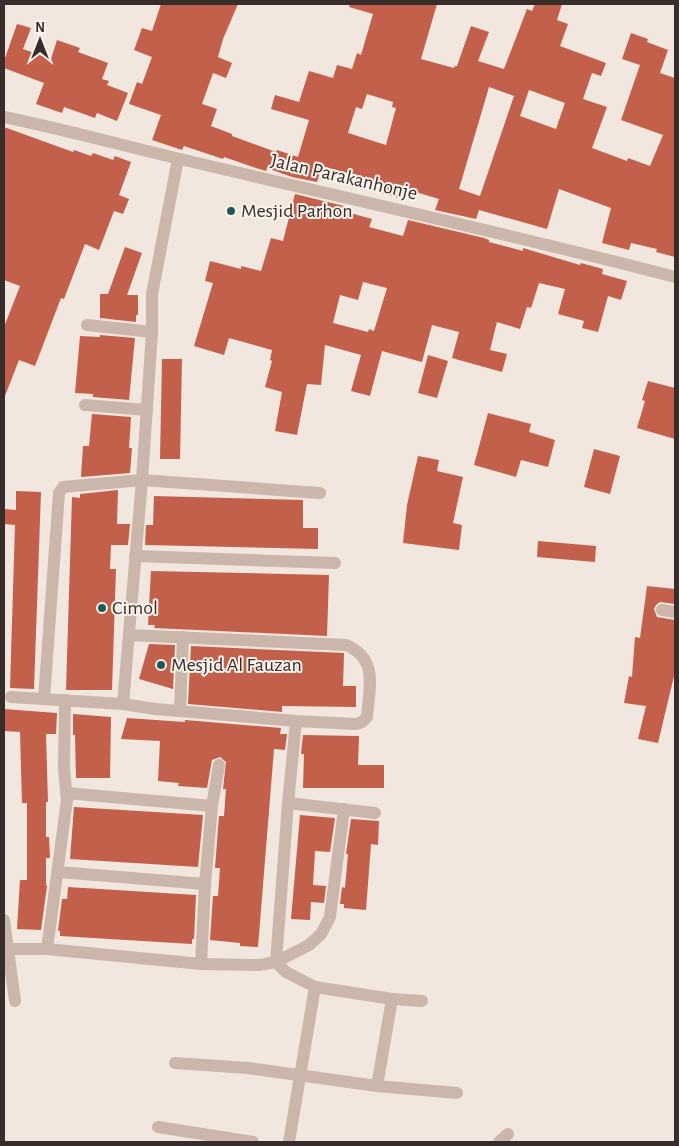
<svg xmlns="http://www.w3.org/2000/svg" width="679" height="1146" viewBox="0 0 679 1146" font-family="'Alegreya Sans',sans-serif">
<rect width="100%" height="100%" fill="#f2e7de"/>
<g fill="#c2604c" fill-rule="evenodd">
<path d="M161,4H238L223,39L218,57L232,63L226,78L213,73L202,104L217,109L211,126L232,134V136L276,152L277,150L298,157L309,120L271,109L275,95L299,102L309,71L333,78L337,65L352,69L357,53L361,55L373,14L349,7L350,4H437L421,59L454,68L455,66H457L471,26L489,32L478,61L504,69L527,9L532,11L535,4H562L557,20L568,24L560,46L606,63L601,76L592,73L583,99L607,107L592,148L627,161L628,158L650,166L663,135L621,120L640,65L622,59L631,33L648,39L647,42L668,50L660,73L675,78V257L656,252L657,249L631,243L629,250L602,243L611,208L559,189L547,229L479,210L476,219L435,210L439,199L402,188L399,198L379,192L381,186L360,180L361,177L322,166L317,182L292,177L267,168L266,171L256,168L224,157L223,159L184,146L182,150L152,140L161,115L129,104L137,82L142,84L152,57L134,50L142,28L152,31ZM489,87L514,96L480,196L459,189ZM529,90L565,103L556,129L520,116ZM367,94L393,102L392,107L396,108L386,145L348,133L356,107L362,109Z"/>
<polygon points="17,24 31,28 23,49 51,59 57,40 80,48 78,52 108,63 102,79 109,81 107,85 128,93 117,121 97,113 95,118 64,107 62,113 36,104 44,83 4,68 4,61"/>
<polygon points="4,127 73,152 74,150 91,156 93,153 113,160 115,156 131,162 119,195 129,199 123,214 114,211 99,250 85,244 64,299 61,298 35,366 19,360 5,396 4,327 20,286 4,280"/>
<path d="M295,194L344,206L343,211L372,219L369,227L403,236L408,220L484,238L489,240V242L523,251V248L580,265L581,263L603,269L602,274L627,281L621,300L608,296L598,332L582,328L584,321L558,314L565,289L539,283L531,308L527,307L520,329L497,322L490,350L507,354L502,372L452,358L459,332L432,325L422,362L382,351L370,396L351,391L361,355L325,345L321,385L307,384L297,435L275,431L282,392L265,387L272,361L270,360L272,350L229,338L224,355L194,346L213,283L205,281L210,261L241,269V266L261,271L271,238L283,241ZM363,282L387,288L374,331L369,329L368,332L333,323L340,295L358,300Z"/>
<polygon points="125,247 142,253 127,295 138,295 138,315 136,315 136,322 100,318 100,294 108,294"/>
<polygon points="100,335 135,338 129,400 93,397 93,394 75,393 80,336 100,337"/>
<polygon points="428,355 448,361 437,398 418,393"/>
<polygon points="162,359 182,359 180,459 160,459"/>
<polygon points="648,381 675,388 675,439 637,428 645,401 642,400"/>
<polygon points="488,413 531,424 529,432 555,440 548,467 521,460 516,477 474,465"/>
<polygon points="92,414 131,417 129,448 132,448 130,473 81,477 83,446 89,446"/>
<polygon points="594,449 620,456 610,494 584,487"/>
<polygon points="418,456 439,460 437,471 463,477 453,523 462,525 459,550 403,543 407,505"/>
<polygon points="118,490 117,524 130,524 128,545 111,545 110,569 116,569 112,690 66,690 72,497 80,498 80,494"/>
<polygon points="16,491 41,492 34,689 10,688 15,525 4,524 4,509 16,510"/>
<polygon points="154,496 303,500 303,528 318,528 318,549 145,545 146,525 153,525"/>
<polygon points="538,541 596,546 595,562 537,557"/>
<polygon points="151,571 329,575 327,636 154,628 155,625 148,625"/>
<polygon points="647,586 675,589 675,604 660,602 656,605 654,609 657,617 675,620 675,672 658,743 638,739 646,706 624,703 629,676 632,677 635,637 640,638"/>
<polygon points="149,644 175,645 173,689 139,679"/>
<polygon points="191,646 344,653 343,686 356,686 356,707 282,706 282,712 188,704"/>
<polygon points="4,709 57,713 56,734 46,734 48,802 46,802 46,837 49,837 50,858 46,858 46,885 47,886 41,930 17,929 20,880 27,880 27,803 22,803 20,732 4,731"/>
<polygon points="73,714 111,717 110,778 76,778 75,735 73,735"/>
<polygon points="127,718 185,722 185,720 281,728 280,734 287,734 285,750 274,749 258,947 240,946 240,943 210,940 213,896 218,896 220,868 215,868 219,816 224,816 226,789 223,789 226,762 220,757 212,760 207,788 178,786 179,783 158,781 160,741 121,739"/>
<polygon points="303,735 359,736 358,765 384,765 384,788 303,788 304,754 301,754"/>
<polygon points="74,807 203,815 198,867 70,859"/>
<polygon points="300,815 335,818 330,852 315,851 313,885 326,886 324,903 311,902 310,920 291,919"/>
<polygon points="351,819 379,821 378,845 371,844 366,910 344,908 344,904 340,904 342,887 345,888 348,854 346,854"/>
<polygon points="68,887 196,895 194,939 192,939 192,944 60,936 60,931 58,931 62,899 67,899"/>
</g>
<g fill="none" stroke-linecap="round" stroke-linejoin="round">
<g stroke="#cab6aa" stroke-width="12">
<path d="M4,117C63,129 121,145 180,159C345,198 511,234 675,277"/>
<polyline points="87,325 152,332"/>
<polyline points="85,405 147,410"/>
<polyline points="135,556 335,563"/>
<polyline points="662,610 675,612"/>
<path d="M129,635L346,645C379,659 369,688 367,717L362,722L356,724L296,721L155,709L123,704L142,480L152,332V294L178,159"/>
<polyline points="11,697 123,704"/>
<polyline points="44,699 59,493 63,487 142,480 320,493"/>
<polyline points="65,700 64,769 67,800 47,949 201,964 259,965 276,962 309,945 321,934 330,917 344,809"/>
<polyline points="180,711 183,637"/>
<polyline points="66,793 212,806 205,884 201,964"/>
<polyline points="288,803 375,813"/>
<polyline points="212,806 219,765"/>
<polyline points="59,872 205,884"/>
<polyline points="4,920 15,1001"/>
<polyline points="8,949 47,949"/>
<polyline points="315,987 392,999 422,1001"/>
<polyline points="392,999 377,1086 457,1093"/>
<polyline points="175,1063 248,1068 377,1086"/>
<polyline points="158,1127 253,1142"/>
<polyline points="289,1142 315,987 286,972 276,962 288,803 296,721"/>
<polyline points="499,1142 508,1134"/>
</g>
</g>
<g fill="#205858" stroke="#faf2eb" stroke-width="2">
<circle cx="231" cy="211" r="5"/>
<circle cx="102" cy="608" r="5"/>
<circle cx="161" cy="665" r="5"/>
</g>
<g text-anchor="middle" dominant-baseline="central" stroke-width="4" stroke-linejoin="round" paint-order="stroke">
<g font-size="20" fill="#382d2a" stroke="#faf2eb">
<text transform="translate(344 177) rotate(13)">Jalan Parakanhonje</text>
</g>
<g font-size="20" fill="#382d2a" stroke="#faf2eb" text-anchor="start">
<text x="241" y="211">Mesjid Parhon</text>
<text x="112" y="608">Cimol</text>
<text x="171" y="665">Mesjid Al Fauzan</text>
</g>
</g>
<rect width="679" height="1146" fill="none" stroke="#382d2a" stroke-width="10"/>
<g transform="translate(40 40)" stroke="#faf2eb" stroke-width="4" paint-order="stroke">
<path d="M0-4L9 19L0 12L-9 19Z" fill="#382d2a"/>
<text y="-8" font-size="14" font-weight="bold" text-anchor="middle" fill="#382d2a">N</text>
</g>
</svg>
